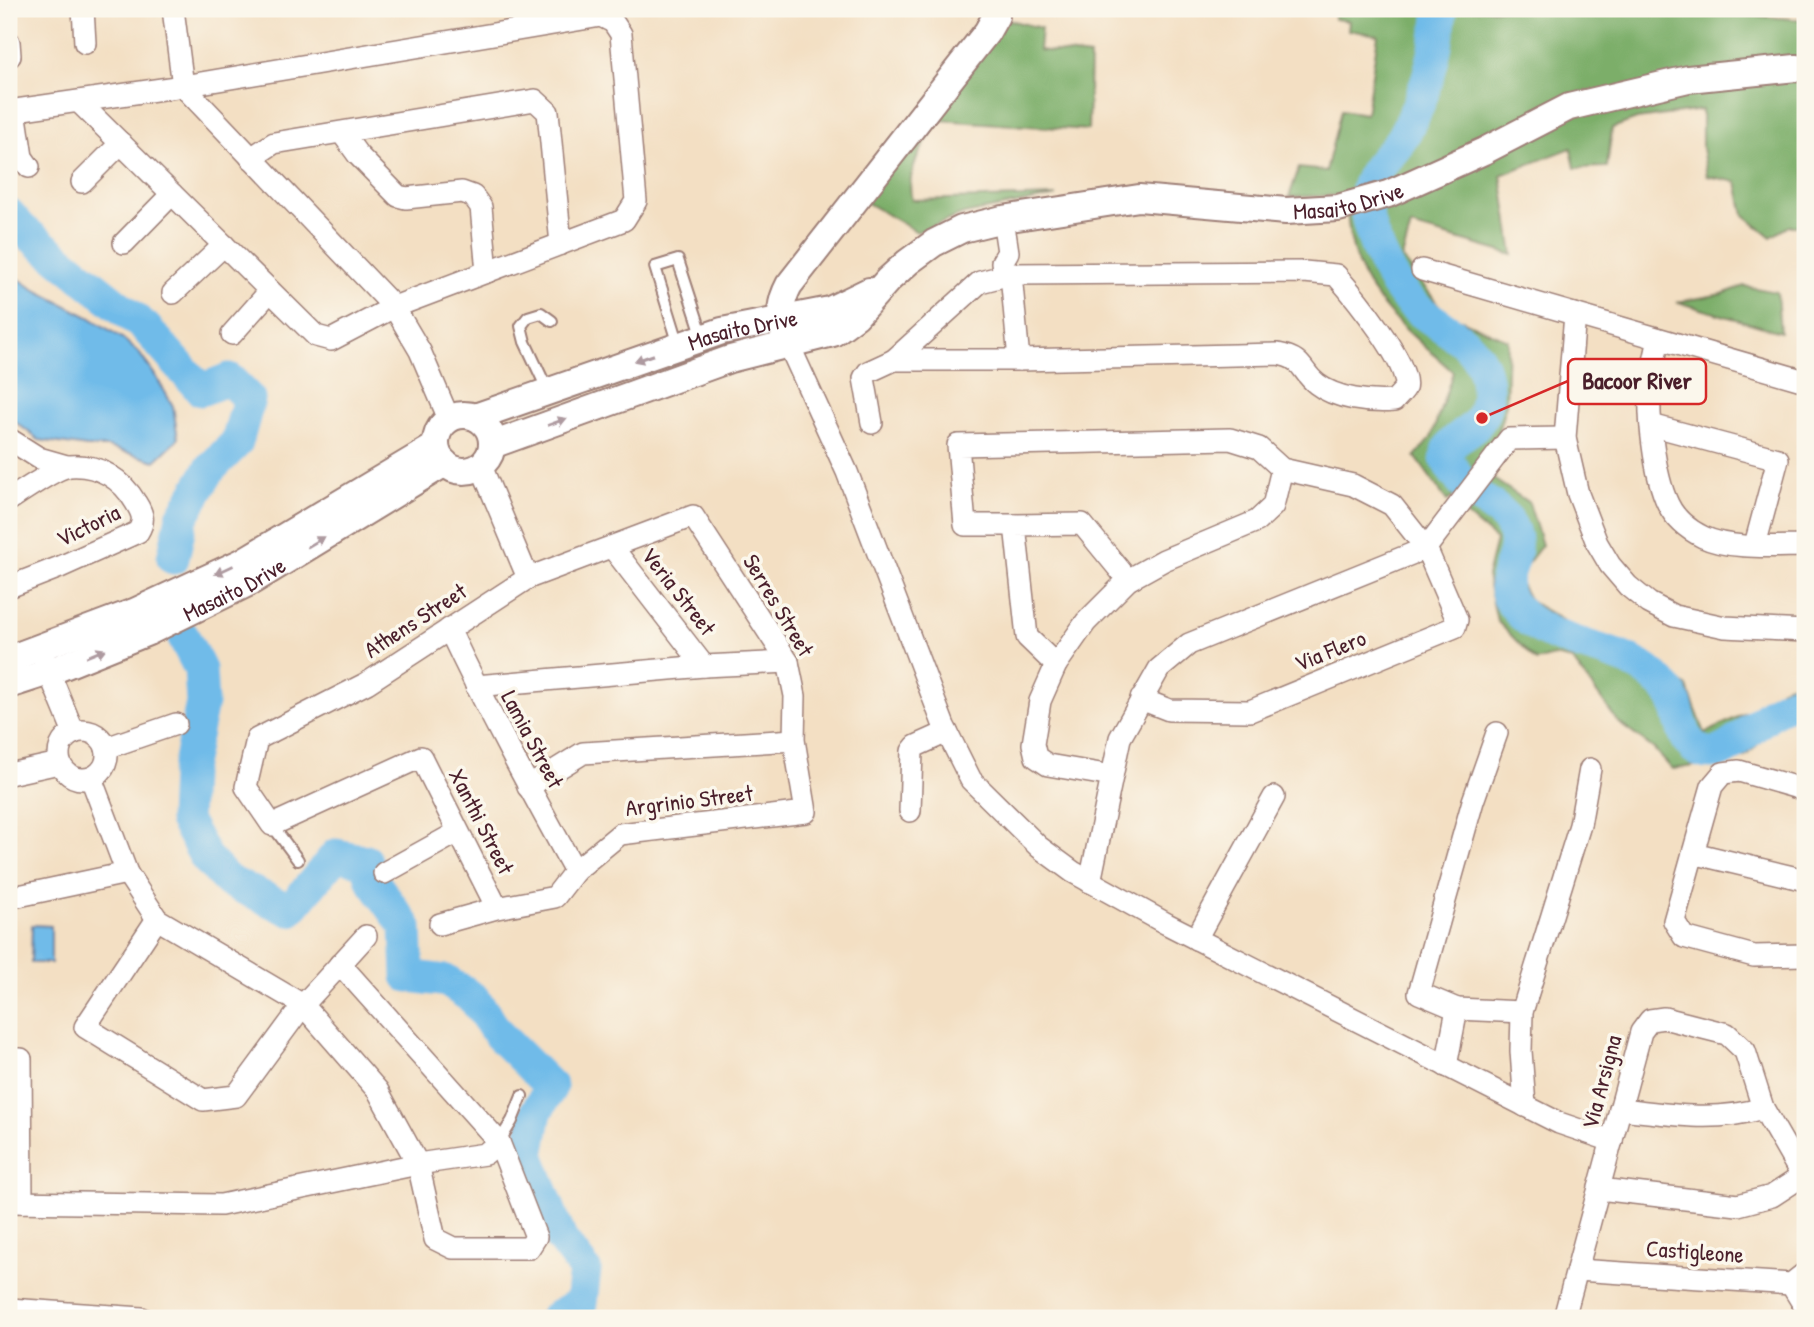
<svg xmlns="http://www.w3.org/2000/svg" width="1814" height="1327" viewBox="0 0 1814 1327" font-family="'Patrick Hand',sans-serif">
<rect width="100%" height="100%" fill="#fbf7ec"/>
<filter id="ink" filterUnits="userSpaceOnUse"><feTurbulence type="fractalNoise" baseFrequency=".0143" numOctaves="2"/><feDisplacementMap in="SourceGraphic" scale="14" xChannelSelector="R" yChannelSelector="G"/><feConvolveMatrix kernelMatrix="1 2 1 2 8 2 1 2 1" color-interpolation-filters="sRGB"/></filter>
<filter id="wash" filterUnits="userSpaceOnUse"><feTurbulence type="fractalNoise" baseFrequency=".00686" numOctaves="4" result="noise"/><feDisplacementMap in="SourceGraphic" scale="28" xChannelSelector="R" yChannelSelector="G"/><feGaussianBlur stdDeviation="1.57" result="paint"/><feColorMatrix in="noise" values="0 0 0 0 0 0 0 0 0 0 0 0 0 0 0 0 0 1.4 0 .05"/><feComposite in="paint" operator="in"/></filter>
<g filter="url(#wash)">
<rect width="100%" height="100%" fill="#f3dfc3"/>
<g fill="#7cae69" stroke="#63664a" stroke-width="2">
<path d="M1335,9H1667L1805,20V226H1789L1771,237L1744,215L1737,182L1707,176L1702,148V110L1637,119L1612,128L1607,167L1575,168L1571,148L1501,175L1513,255L1411,226L1402,258L1445,313L1508,340L1506,404L1497,435L1474,465L1452,498L1447,501L1415,456L1431,438L1453,372C1392,316 1345,287 1347,195L1289,197L1299,168L1326,171L1341,110L1366,114L1378,35L1348,30L1349,21L1334,19Z"/>
<path d="M1005,19L1041,28L1039,50L1090,56L1088,130L939,120C924,144 904,172 912,200L1057,196L964,214L917,232L864,201Z"/>
<polygon points="1744,286 1777,292 1780,332 1677,302 1722,294"/>
<path d="M1492,478L1529,503L1542,545L1517,577L1530,601L1582,632L1613,640L1661,667L1687,687L1705,733L1748,712L1784,687L1805,681V717C1775,711 1767,738 1748,754C1739,761 1687,767 1672,769L1654,749L1619,723L1572,660L1554,656L1536,661L1497,621L1487,576L1496,540L1466,515L1468,509Z"/>
</g>
<g fill="#6fbbe9" stroke="#5c6d8a" stroke-width="2">
<polygon points="9,272 32,288 89,317 122,338 139,353 157,378 173,406 178,439 155,461 108,447 87,447 39,440 9,417"/>
<polygon points="32,925 51,926 51,963 31,963"/>
</g>
<g fill="none" stroke-linecap="round" stroke-linejoin="round">
<g stroke="#6fbbe9" stroke-width="33">
<path d="M1441,9C1437,53 1425,97 1403,136C1392,155 1369,170 1366,194C1363,227 1389,282 1413,305C1442,331 1486,342 1487,389C1487,440 1452,426 1446,458C1451,468 1459,479 1468,488C1482,502 1505,510 1513,531C1524,560 1491,578 1514,606C1547,647 1608,643 1647,671C1656,678 1671,690 1675,702C1682,721 1683,753 1711,753C1738,753 1765,703 1805,699"/>
<polyline points="9,214 22,229 145,327 201,390 229,379 249,399 237,442 210,469 182,517 173,558"/>
<polyline points="183,636 200,669 202,703 187,774 185,820 206,858 228,881 290,910 336,855 366,861 372,880 406,927 408,976 447,981 474,999 499,1035 551,1087 536,1112 528,1155 561,1239 585,1270 581,1303 555,1318"/>
</g>
</g>
</g>
<g filter="url(#ink)">
<g fill="none" stroke-linecap="round" stroke-linejoin="round">
<defs>
<g id="service">
<polyline points="679,345 655,267 678,260 703,337"/>
<polyline points="548,391 525,342 521,326 528,317 541,313 552,321"/>
<polyline points="272,825 298,860"/>
<polyline points="499,1142 512,1121 522,1096"/>
</g>
<g id="minor">
<polyline points="83,9 85,43"/>
<polyline points="173,9 183,86 394,307 420,351 449,419"/>
<polyline points="9,42 10,56"/>
<polyline points="15,110 22,157 29,167"/>
<polyline points="9,111 183,86 601,16 613,22 621,34 636,201 624,220 394,307 331,340 316,336 78,101"/>
<polyline points="342,133 358,155 398,196 406,198 462,192 473,196 481,207 487,272"/>
<polyline points="251,158 274,143 535,100 548,112 561,244"/>
<polyline points="82,182 121,143"/>
<polyline points="1003,219 1008,252 1002,262 1004,276"/>
<polyline points="124,243 172,194"/>
<polyline points="1422,270 1805,381"/>
<path d="M1304,272L1336,275C1351,292 1413,367 1405,388C1403,392 1397,397 1394,401C1371,403 1336,399 1317,384C1300,371 1305,359 1278,354L1019,360H894L980,282L1011,274Z"/>
<polyline points="1011,274 1019,360"/>
<polyline points="173,293 224,245"/>
<polyline points="1575,314 1565,438 1578,494 1597,543 1610,565 1628,586 1649,603 1674,616 1725,627 1805,631"/>
<polyline points="232,334 270,291"/>
<path d="M1659,339C1656,353 1652,367 1651,381C1647,413 1654,475 1668,504C1675,519 1689,530 1703,537C1730,550 1776,546 1805,546"/>
<polyline points="789,345 847,472 944,726 971,780 1039,847 1073,872 1167,924 1559,1123 1612,1141"/>
<polyline points="872,423 864,378 868,372 894,360"/>
<polyline points="1651,425 1778,459 1755,545"/>
<polyline points="9,439 39,458 67,466"/>
<polyline points="481,466 528,578"/>
<path d="M9,500C21,492 58,467 70,466C99,464 122,479 136,503C143,514 145,521 138,532L60,567L9,587"/>
<polyline points="1015,525 965,525 958,445 1230,439 1259,448 1282,469 1353,485 1392,505 1426,548 1457,620 1455,627 1250,711 1169,710 1141,699"/>
<polyline points="612,547 704,666"/>
<path d="M449,629C488,712 531,791 575,871"/>
<polyline points="44,660 74,733"/>
<polyline points="1056,665 1027,637 1015,525 1082,524 1128,580"/>
<polyline points="476,686 704,666 788,662"/>
<circle cx="83" cy="755" r="24"/>
<polyline points="106,748 176,724"/>
<polyline points="9,774 59,763"/>
<polyline points="1112,776 1048,765 1036,757 1033,744 1040,701 1056,665 1086,622 1128,580 1164,560 1257,521 1273,506 1282,469"/>
<polyline points="91,778 127,873 157,919 303,1005 378,1091 418,1164 435,1239 453,1248 529,1248 536,1237 499,1142 340,964"/>
<polyline points="528,787 583,753 794,740"/>
<polyline points="910,811 912,751 916,746 947,732"/>
<polyline points="1693,853 1712,786 1723,773 1739,771 1805,790"/>
<polyline points="384,873 458,832"/>
<polyline points="1805,880 1693,853 1674,921 1684,937 1754,956 1805,955"/>
<polyline points="1090,882 1120,738 1159,669 1189,644 1426,548 1509,439 1565,438"/>
<polyline points="9,898 127,873"/>
<polyline points="157,919 85,1027 203,1100 236,1096 303,1005 366,936"/>
<polyline points="440,924 497,908 555,897 575,871 620,834 806,812 794,740 795,696 788,662 693,516 528,578 367,683 257,739 246,787 272,825 421,757 497,908"/>
<polyline points="1196,939 1274,797"/>
<polyline points="1457,1009 1522,1012"/>
<polyline points="9,1059 21,1059 22,1202"/>
<polyline points="1446,1066 1457,1009 1419,993 1473,801 1497,733"/>
<polyline points="1525,1106 1521,1051 1522,1012 1580,825 1590,769"/>
<path d="M1620,1109C1670,1114 1714,1123 1763,1108"/>
<polyline points="1599,1189 1738,1205 1772,1196 1801,1177"/>
<polyline points="9,1202 221,1205 418,1164 485,1154 499,1142"/>
<polyline points="1577,1270 1791,1284 1805,1273"/>
<polyline points="1791,1284 1805,1307"/>
<polyline points="9,1309 142,1318"/>
<polyline points="1564,1318 1641,1032 1650,1020 1664,1018 1727,1034 1745,1051 1763,1108 1805,1181"/>
</g>
<g id="tertiary">
<path d="M785,333C779,315 780,302 789,285L987,32L996,16V9"/>
<circle cx="464" cy="443" r="28"/>
<path id="s1" d="M475,417L722,331L830,310L869,291"/>
<path id="s2" d="M492,445L730,359L833,333L856,316L888,280L908,262L934,243L962,229L1003,219L1139,198L1286,211L1338,208L1388,194L1484,151L1569,107L1688,79L1796,68L1805,69"/>
<polyline points="9,659 134,612 242,562 436,446"/>
<path id="s3" d="M9,685L49,672L148,632L252,581L445,463"/>
</g>
</defs>
<use href="#service" stroke="#9e7f77" stroke-width="14"/>
<use href="#minor" stroke="#9e7f77" stroke-width="24"/>
<use href="#tertiary" stroke="#9e7f77" stroke-width="30"/>
<use href="#service" stroke="#fff" stroke-width="10"/>
<use href="#minor" stroke="#fff" stroke-width="21"/>
<use href="#tertiary" stroke="#fff" stroke-width="26"/>
</g>
<defs><path id="oneway-solid" d="M-6-.8H1V-3.2L6.5 0L1 3.2V.8H-6Z" transform="scale(1.75)"/></defs>
<g fill="#ae9aa0">
<use href="#oneway-solid" transform="translate(644 358) rotate(161)"/>
<use href="#oneway-solid" transform="translate(557 422) rotate(-20)"/>
<use href="#oneway-solid" transform="translate(316 542) rotate(-31)"/>
<use href="#oneway-solid" transform="translate(224 570) rotate(155)"/>
<use href="#oneway-solid" transform="translate(96 653) rotate(-22)"/>
</g>
</g>
<g text-anchor="middle" dominant-baseline="central" stroke-width="7" stroke-linejoin="round" paint-order="stroke">
<g font-size="23" fill="#4a1f2b" stroke="#fbf7ec">
<text stroke="none"><textPath href="#s2" startOffset="917">Masaito Drive</textPath></text>
<text stroke="none"><textPath href="#s1" startOffset="282">Masaito Drive</textPath></text>
<text transform="translate(88 525) rotate(-26)">Victoria</text>
<text stroke="none"><textPath href="#s3" startOffset="245">Masaito Drive</textPath></text>
<text transform="translate(679 591) rotate(52)">Veria Street</text>
<text transform="translate(779 605) rotate(59)">Serres Street</text>
<text transform="translate(415 620) rotate(-33)">Athens Street</text>
<text transform="translate(1330 650) rotate(-22)">Via Flero</text>
<text transform="translate(533 739) rotate(62)">Lamia Street</text>
<text transform="translate(689 800) rotate(-7)">Argrinio Street</text>
<text transform="translate(482 821) rotate(63)">Xanthi Street</text>
<text transform="translate(1601 1082) rotate(-75)">Via Arsigna</text>
<text transform="translate(1695 1251) rotate(4)">Castigleone</text>
</g>
</g>
<path fill="none" stroke="#d62828" stroke-width="2.5" d="M1482 418L1568 381"/>
<circle fill="#d62828" stroke="#fbf7ec" stroke-width="2.5" cx="1482" cy="418" r="7"/>
<rect fill="#fbf7ec" stroke="#d62828" stroke-width="2.5" x="1568" y="359" width="138" height="45" rx="7"/>
<g font-size="24" text-anchor="middle" font-weight="bold" fill="#4a1f2b">
<text x="1637" y="389">Bacoor River</text>
</g>
<rect width="1814" height="1327" fill="none" stroke="#fbf7ec" stroke-width="35"/>
</svg>
